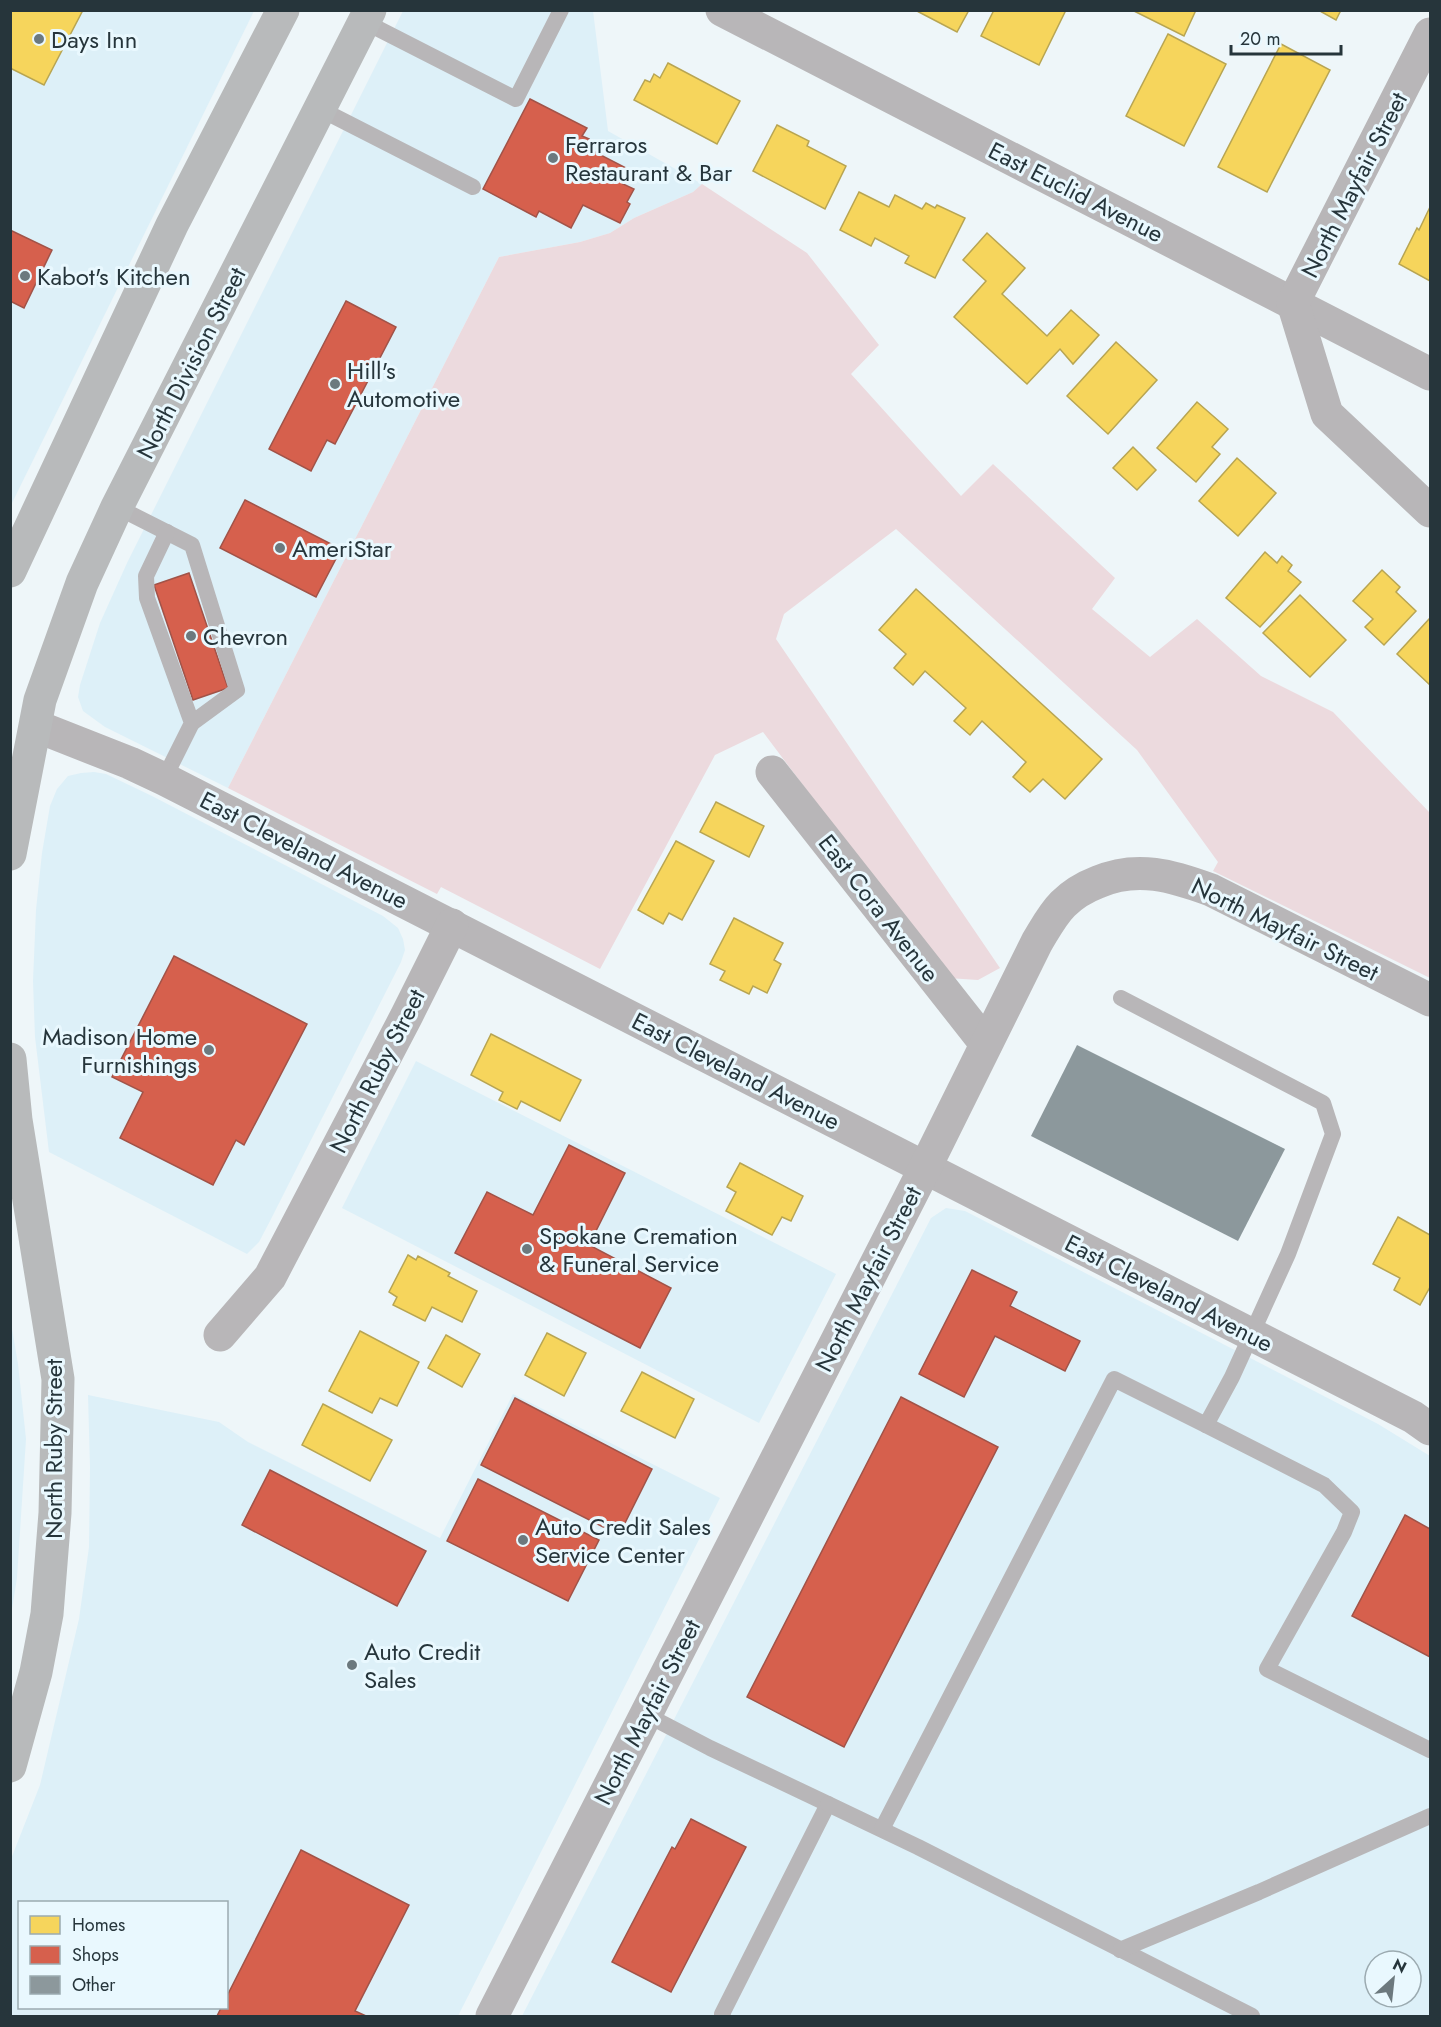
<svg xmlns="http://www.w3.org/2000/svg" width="1441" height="2027" viewBox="0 0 1441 2027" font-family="Jost,sans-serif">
<rect width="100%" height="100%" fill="#eef6f9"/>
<g fill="#ddf0f8" fill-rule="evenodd">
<polygon points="11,11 254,11 11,505"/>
<polygon points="403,11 593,11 608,131 702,184 693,192 634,218 610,233 580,242 499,257 228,788 105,727 83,711 78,697 80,685 100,623 127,563"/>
<polygon points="94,772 106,774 152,796 383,916 398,928 403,939 405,950 401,962 270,1221 259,1242 247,1254 49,1152 35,1037 33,981 36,910 42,853 50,806 57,789 68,776 81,773"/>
<polygon points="416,1061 836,1274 759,1423 342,1208"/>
<path d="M946,1208L965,1211L1378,1424L1430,1456V2016H522L931,1218ZM1375,1961H1411V1997H1375Z"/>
<polygon points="10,1317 18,1364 26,1439 17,1578 11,1615"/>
<path d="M513,1394L720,1498L458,2016H11V1859L40,1785L79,1619L89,1547L90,1467L88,1395L219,1422L248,1442L440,1538ZM20,1902H226V2008H20Z"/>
</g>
<polygon fill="#ecdade" points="702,184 807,253 879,345 851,374 961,496 993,464 1115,578 1092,609 1150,657 1197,619 1261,676 1333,712 1430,813 1430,978 1213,871 1218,862 1137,750 896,529 784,614 776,639 1000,968 978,980 948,978 763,732 715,755 600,969 441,887 437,894 228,788 499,257 580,242 610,233 634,218 693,192"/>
<g fill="#f6d55c" stroke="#b8a552" stroke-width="1.5">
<polygon points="10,10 83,10 44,85 10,68"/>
<polygon points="915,10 969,10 957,32"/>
<polygon points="994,10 1062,10 1065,12 1039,65 981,36"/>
<polygon points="1132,10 1196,10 1184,36"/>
<polygon points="1318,10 1341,10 1336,20"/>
<polygon points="1168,34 1226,64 1184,146 1126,116"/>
<polygon points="1281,44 1330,70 1267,192 1218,167"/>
<polygon points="668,63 740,101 717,144 634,100 645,80 650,82 654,74 660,78"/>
<polygon points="777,125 809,141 807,146 846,166 825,209 753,171"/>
<polygon points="859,192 889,207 895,195 922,209 926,203 935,208 937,205 965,218 935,278 905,263 909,256 875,238 871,246 840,230"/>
<polygon points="1430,207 1430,281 1399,264 1417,228 1419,230"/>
<polygon points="987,233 1025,268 1002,294 1047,336 1071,310 1099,335 1073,364 1060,349 1027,384 954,317 986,281 963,260"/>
<polygon points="1116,342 1157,380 1108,434 1067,396"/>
<polygon points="1197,402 1228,429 1212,447 1220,454 1196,482 1157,448"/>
<polygon points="1133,447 1156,470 1137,490 1113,468"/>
<polygon points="1237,458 1276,493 1238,536 1199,501"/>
<polygon points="1265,552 1277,563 1282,556 1292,565 1288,571 1301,582 1260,627 1226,598"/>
<polygon points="1382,570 1400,587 1396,592 1416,611 1384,645 1365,627 1373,619 1353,601"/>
<polygon points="916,589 1102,759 1065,799 1043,779 1030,792 1013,777 1026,762 982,721 970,735 954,721 966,708 925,671 913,685 894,668 906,654 879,630"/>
<polygon points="1300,595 1346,640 1310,677 1263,633"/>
<polygon points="1430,618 1430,685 1397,654"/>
<polygon points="716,802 764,826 749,857 700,832"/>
<polygon points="676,841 714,861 682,920 669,913 663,924 638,910"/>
<polygon points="734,918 783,943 774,960 781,964 767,993 753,986 749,994 720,980 725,971 710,964"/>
<polygon points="491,1034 581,1080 560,1121 521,1101 517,1109 499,1100 503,1092 471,1075"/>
<polygon points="740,1163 803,1196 791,1221 782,1217 772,1235 726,1211 736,1192 727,1187"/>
<polygon points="1398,1217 1430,1235 1430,1287 1420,1305 1394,1290 1400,1278 1373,1264"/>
<polygon points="408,1255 416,1260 418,1256 450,1273 448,1276 477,1291 462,1322 432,1307 425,1321 393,1305 397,1297 389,1292"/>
<polygon points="360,1331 419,1362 397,1406 380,1398 372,1413 329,1391"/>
<polygon points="547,1333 586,1353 564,1396 525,1375"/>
<polygon points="446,1335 480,1354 462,1387 428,1368"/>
<polygon points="642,1372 694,1399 675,1438 621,1411"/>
<polygon points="323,1404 392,1440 370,1481 302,1445"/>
</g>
<g fill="#d6604d" stroke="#a15348" stroke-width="1.5">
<polygon points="530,99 587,128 582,136 589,139 585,147 630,170 623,184 634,189 627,202 630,204 620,223 583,205 571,228 539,211 536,217 483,189"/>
<polygon points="10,230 52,250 24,308 10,301"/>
<polygon points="346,301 396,327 335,444 327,440 311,471 269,449"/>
<polygon points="245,500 341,549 316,597 220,548"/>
<polygon points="189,573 228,688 193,700 154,585"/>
<polygon points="174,956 307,1024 244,1145 236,1140 213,1185 120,1138 143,1092 112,1077"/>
<polygon points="569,1145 625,1173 589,1245 671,1288 640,1348 455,1253 487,1192 533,1215"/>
<polygon points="972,1270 1017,1292 1010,1306 1080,1341 1065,1371 995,1336 964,1397 919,1374"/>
<polygon points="901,1397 998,1447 844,1747 747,1697"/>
<polygon points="515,1398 652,1469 619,1535 481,1465"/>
<polygon points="270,1470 426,1551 397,1606 242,1525"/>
<polygon points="478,1479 599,1540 568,1601 447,1541"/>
<polygon points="1405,1515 1430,1529 1430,1657 1352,1616"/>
<polygon points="691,1819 746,1847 671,1992 612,1962 672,1847 675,1849"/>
<polygon points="301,1850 409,1905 355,2011 366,2016 217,2016 221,2008 226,2008 226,1998"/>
</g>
<polygon fill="#8c989c" points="1077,1045 1285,1149 1238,1241 1031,1136"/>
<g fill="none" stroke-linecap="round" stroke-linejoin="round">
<g stroke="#b8b6b8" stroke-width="16">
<polyline points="365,22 516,99 561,10"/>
<polyline points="320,109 473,187"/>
<polyline points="117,507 192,545 237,690 192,723"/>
<polyline points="164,779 192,723 147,598 146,576 167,532"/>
<polyline points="1206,1425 1324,1485 1352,1512 1344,1532 1267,1669 1430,1750"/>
<polyline points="645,1714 710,1748 828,1804 722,2014 723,2016"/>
<polyline points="828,1804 918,1847 1252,2016"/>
<polyline points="882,1829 1114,1379 1206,1425 1232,1377 1288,1254 1333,1134 1323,1103 1121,998"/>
<polyline points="1120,1950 1259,1892 1430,1816"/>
</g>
<g stroke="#b8b6b8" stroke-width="33">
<polyline points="722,10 1430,374"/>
<polyline points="1430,34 1293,303 1327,414 1430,511"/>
<polyline points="36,726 130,763 164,779 1413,1417 1430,1429"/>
<polyline points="772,772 986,1044"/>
<polyline points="220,1335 270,1277 407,1015 452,925"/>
<path d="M492,2016L925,1168L1037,942C1045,929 1052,915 1063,904C1073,894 1085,887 1098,882C1137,865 1173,876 1211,890L1430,1000"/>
</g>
<g stroke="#b8babb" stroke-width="33">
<polyline points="10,571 172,225 283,10"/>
<polyline points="10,854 40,700 82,583 117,507 370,10"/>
<polyline points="10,1059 16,1120 58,1379 55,1513 47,1614 36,1672 10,1766"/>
</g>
</g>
<g fill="#6c797e" stroke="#e9f8fe" stroke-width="2">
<circle cx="39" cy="39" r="6"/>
<circle cx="553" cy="158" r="6"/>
<circle cx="25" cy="276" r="6"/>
<circle cx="335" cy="384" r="6"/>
<circle cx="280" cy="548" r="6"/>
<circle cx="191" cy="636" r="6"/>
<circle cx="209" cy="1050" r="6"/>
<circle cx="527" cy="1249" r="6"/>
<circle cx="523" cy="1540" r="6"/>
<circle cx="352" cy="1665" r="6"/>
</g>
<g text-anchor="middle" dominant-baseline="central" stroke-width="6" stroke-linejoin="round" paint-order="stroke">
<g font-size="24" fill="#26353b" stroke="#e9f8fe" text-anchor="start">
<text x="51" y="39">Days Inn</text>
<text x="565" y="144">Ferraros<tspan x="565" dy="28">Restaurant &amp; Bar</tspan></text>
<text x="37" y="276">Kabot's Kitchen</text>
<text x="347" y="370">Hill's<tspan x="347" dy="28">Automotive</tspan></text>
<text x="292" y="548">AmeriStar</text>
<text x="203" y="636">Chevron</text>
<text x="197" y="1036" text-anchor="end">Madison Home<tspan x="197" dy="28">Furnishings</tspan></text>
<text x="539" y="1235">Spokane Cremation<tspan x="539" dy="28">&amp; Funeral Service</tspan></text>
<text x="535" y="1526">Auto Credit Sales<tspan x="535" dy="28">Service Center</tspan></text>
<text x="364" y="1651">Auto Credit<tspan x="364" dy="28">Sales</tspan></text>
</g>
<g font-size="24" fill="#26353b" stroke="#e9f8fe">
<text transform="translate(1354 185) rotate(-63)">North Mayfair Street</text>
<text transform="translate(1076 192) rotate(27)">East Euclid Avenue</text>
<text transform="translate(191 363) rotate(-63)">North Division Street</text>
<text transform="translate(304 850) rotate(27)">East Cleveland Avenue</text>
<text transform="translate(879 908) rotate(52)">East Cora Avenue</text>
<text transform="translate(1285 929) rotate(26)">North Mayfair Street</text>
<text transform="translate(377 1071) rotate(-63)">North Ruby Street</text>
<text transform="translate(736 1071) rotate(27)">East Cleveland Avenue</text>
<text transform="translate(868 1279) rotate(-63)">North Mayfair Street</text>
<text transform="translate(1169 1293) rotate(27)">East Cleveland Avenue</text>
<text transform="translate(53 1449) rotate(-90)">North Ruby Street</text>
<text transform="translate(647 1712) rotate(-63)">North Mayfair Street</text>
</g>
</g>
<rect width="1441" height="2027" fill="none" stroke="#26353b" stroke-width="24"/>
<rect x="18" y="1901" width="210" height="108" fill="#e9f8fe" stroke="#9baab0" stroke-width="1.5"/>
<rect x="30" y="1916" width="30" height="18" fill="#f6d55c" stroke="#9baab0" stroke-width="1.5"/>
<text x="72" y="1931" font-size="18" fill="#26353b">Homes</text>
<rect x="30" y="1946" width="30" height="18" fill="#d6604d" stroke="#9baab0" stroke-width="1.5"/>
<text x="72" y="1961" font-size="18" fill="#26353b">Shops</text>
<rect x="30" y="1976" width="30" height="18" fill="#8c989c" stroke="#9baab0" stroke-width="1.5"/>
<text x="72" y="1991" font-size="18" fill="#26353b">Other</text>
<g transform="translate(1393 1979) rotate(27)"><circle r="28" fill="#e9f8fe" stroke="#9baab0" stroke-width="1.5"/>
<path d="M0-4.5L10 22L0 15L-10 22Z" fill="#6c797e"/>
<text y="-9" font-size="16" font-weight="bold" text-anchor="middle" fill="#26353b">N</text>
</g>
<path d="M1231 45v9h110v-9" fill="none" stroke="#26353b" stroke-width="3"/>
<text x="1240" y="45" font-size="18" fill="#26353b" stroke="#e9f8fe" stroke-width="4.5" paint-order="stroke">20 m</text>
</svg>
